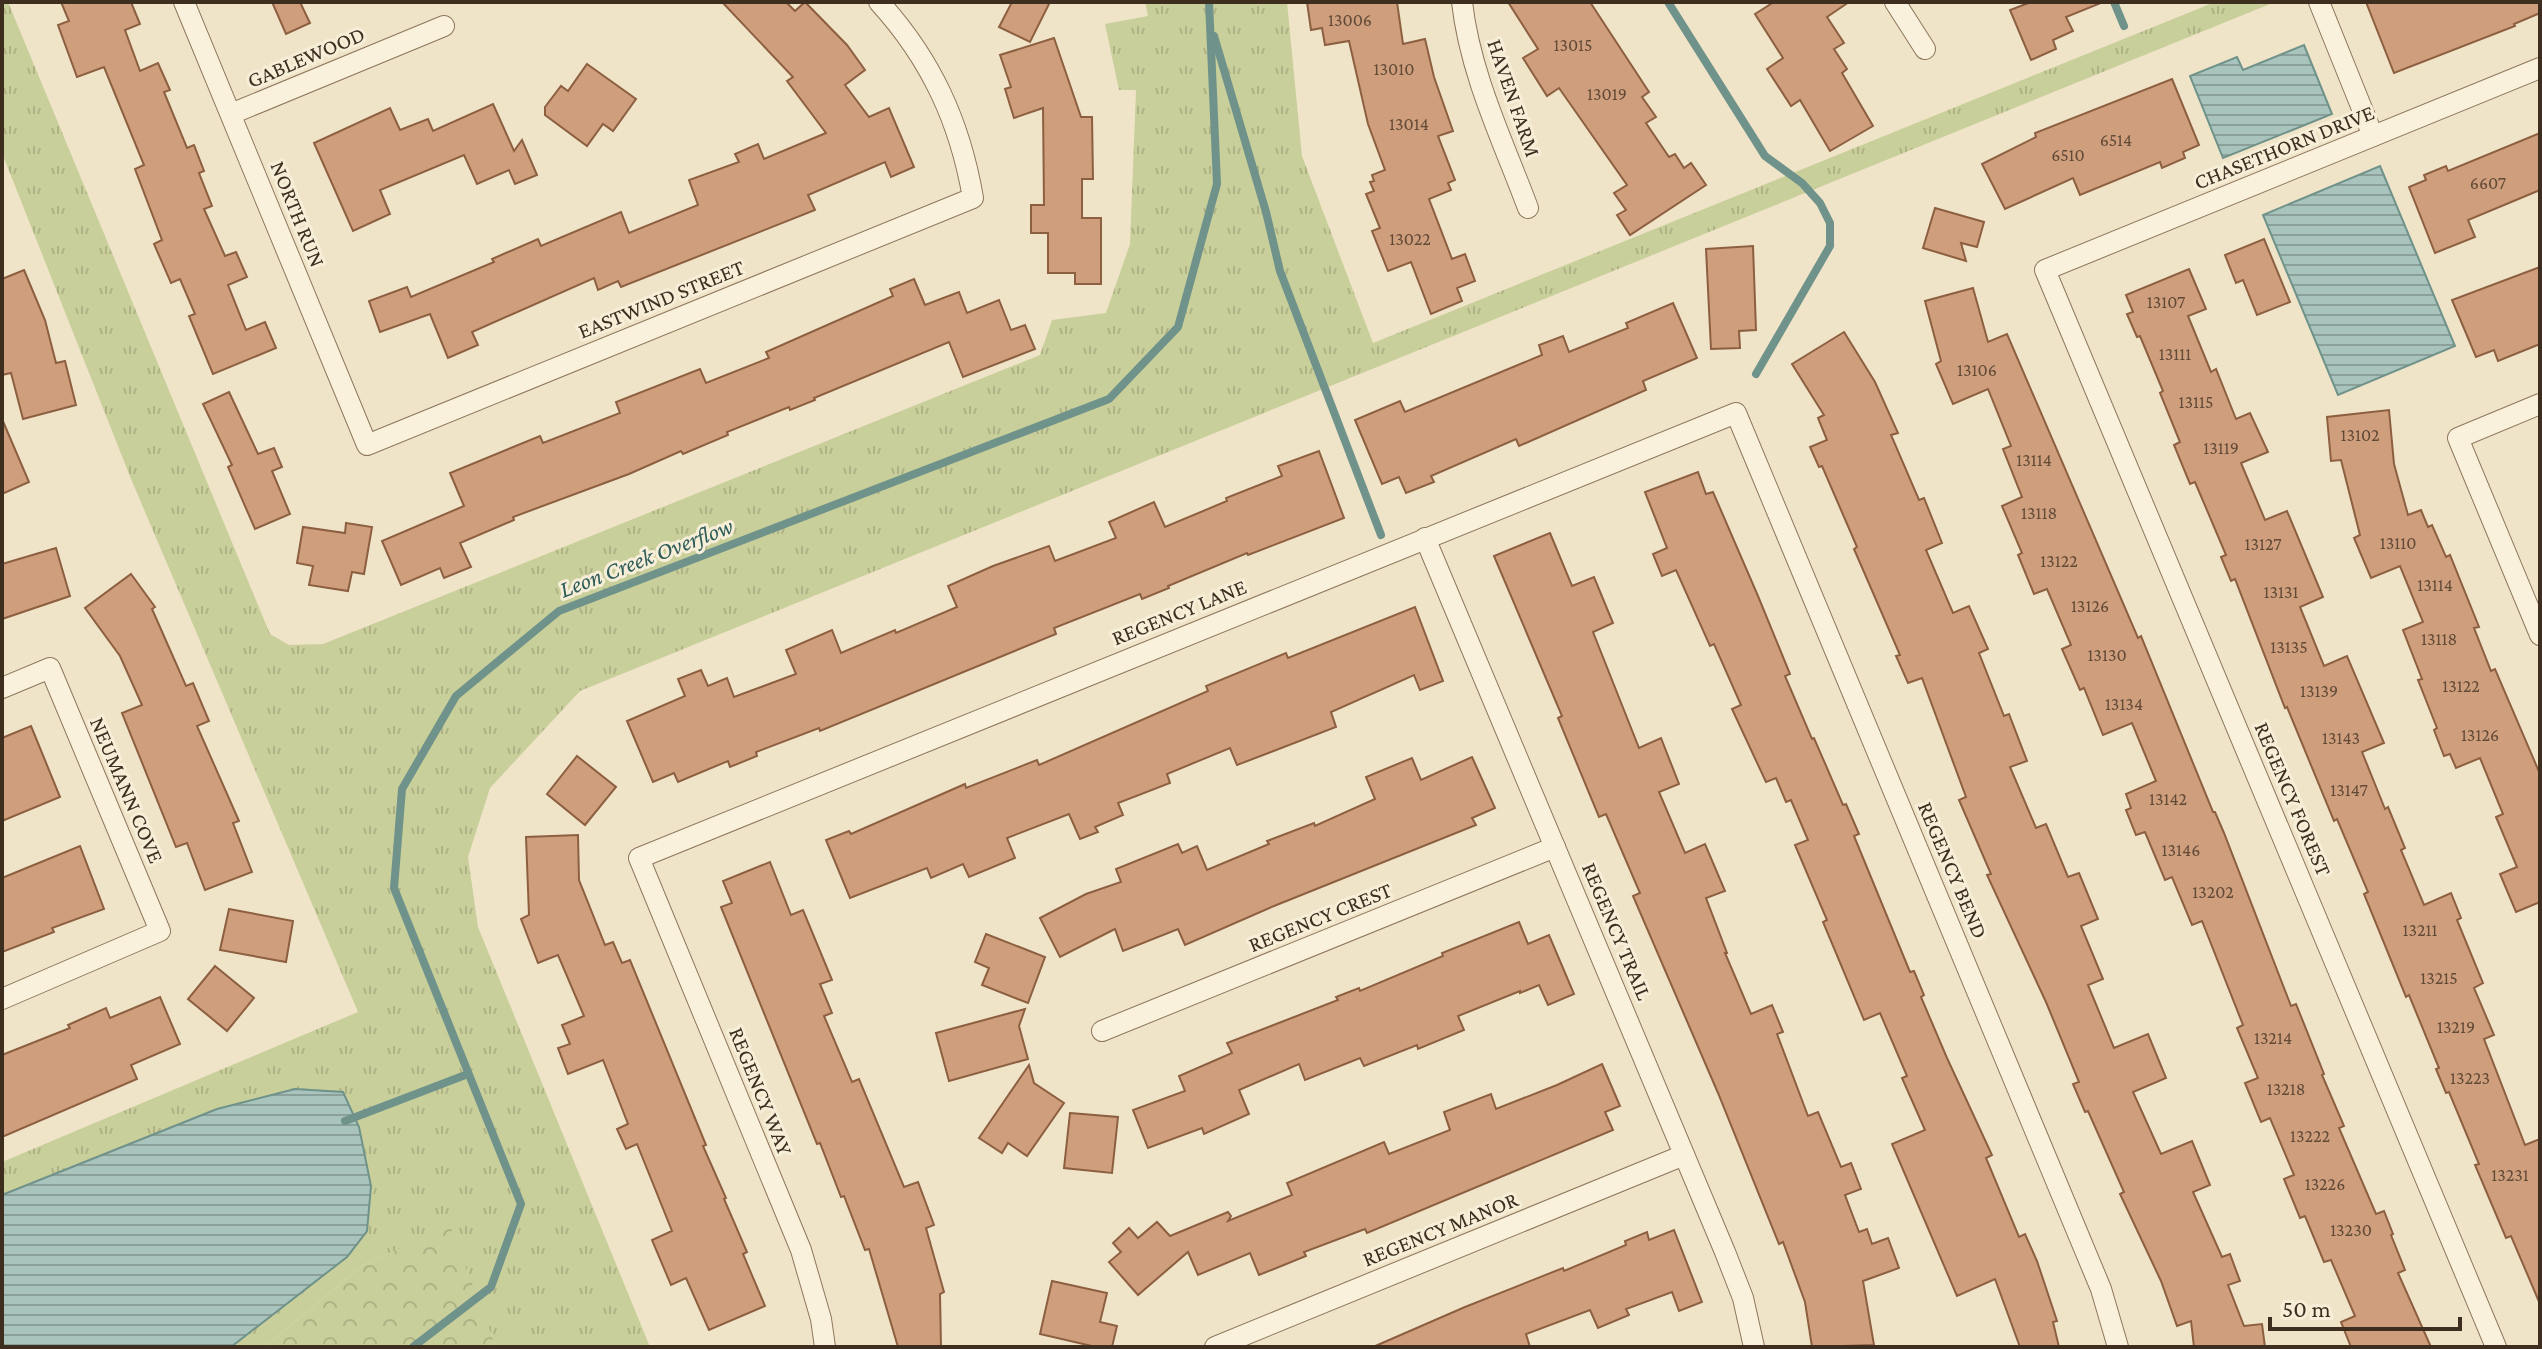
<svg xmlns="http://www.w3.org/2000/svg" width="2542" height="1349" viewBox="0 0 2542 1349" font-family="'Crimson Pro',serif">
<defs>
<pattern id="grass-tufts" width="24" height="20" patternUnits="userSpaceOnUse" patternTransform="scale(2)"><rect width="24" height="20" fill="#c9cf9b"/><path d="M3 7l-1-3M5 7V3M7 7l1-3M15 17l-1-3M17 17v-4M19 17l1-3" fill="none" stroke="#aeb285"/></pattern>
<pattern id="forest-crowns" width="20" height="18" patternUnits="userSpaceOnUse" patternTransform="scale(2)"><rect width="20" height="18" fill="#c9cf9b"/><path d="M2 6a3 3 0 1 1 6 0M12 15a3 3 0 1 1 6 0" fill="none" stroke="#aeb285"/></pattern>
<pattern id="water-rules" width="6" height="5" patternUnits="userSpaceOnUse" patternTransform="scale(2)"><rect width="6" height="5" fill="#a9c4bc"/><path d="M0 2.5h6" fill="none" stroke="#8ba098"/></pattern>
</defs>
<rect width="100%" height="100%" fill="#f0e4c8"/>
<polygon fill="url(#grass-tufts)" points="2,2 8,2 270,634 289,645 323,644 1040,355 1052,320 1106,313 1130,244 1136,90 1119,90 1105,24 1148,16 1145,2 1287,2 1302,156 1373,343 2215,2 2275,2 580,691 490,788 468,857 478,927 650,1347 496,1347 449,1227 363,1265 265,1347 2,1347 2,1162 358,1012 131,479 2,153"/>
<polygon fill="url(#forest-crowns)" points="450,1226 496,1347 265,1347 363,1265"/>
<g fill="url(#water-rules)" stroke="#6f938a" stroke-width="2">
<polygon points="2304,45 2332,114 2223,158 2190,76 2237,57 2243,70"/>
<polygon points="2380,166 2455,346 2338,395 2263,215"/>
<polygon points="295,1089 343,1092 359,1127 371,1186 367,1231 347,1257 231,1347 2,1347 2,1195 217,1109"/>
</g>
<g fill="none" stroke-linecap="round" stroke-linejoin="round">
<g stroke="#6f938a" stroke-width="8">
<polyline points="1668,2 1765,156 1802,183 1820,203 1830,223 1830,246 1756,374"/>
<polyline points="2114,2 2124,26"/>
<polyline points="1214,36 1266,212 1280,271 1381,535"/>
<polyline points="345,1121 468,1074"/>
<polyline points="413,1347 491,1287 521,1204 394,888 402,789 456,696 559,611 1109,399 1178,327 1217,184 1209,2"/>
</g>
</g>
<g fill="#cf9f7d" stroke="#8d5f41" stroke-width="2">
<polygon points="61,2 131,2 140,24 125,30 140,71 158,63 170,90 164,92 187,148 194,145 204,171 199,173 212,206 204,209 225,256 236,252 247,277 228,285 246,330 265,322 276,348 213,374 189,316 195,314 180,279 171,283 154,244 162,240 135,169 144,165 104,67 77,77 58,25 69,21"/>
<polygon points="272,2 300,2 310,23 286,34"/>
<polygon points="722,2 786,2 795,11 805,2 847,45 865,70 845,85 869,117 889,108 914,167 891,177 885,162 808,195 815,210 621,287 618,281 598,290 594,278 472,332 478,345 448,358 430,314 380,332 369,301 407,287 411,297 494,262 492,259 538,239 541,246 621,212 629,233 698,205 689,180 739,162 735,154 758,144 764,159 826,133 787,81 793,77"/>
<polygon points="1012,2 1050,2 1030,42 999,27"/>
<polygon points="1307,2 1397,2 1403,44 1425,39 1434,77 1453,131 1438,136 1455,180 1448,183 1451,190 1429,199 1452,259 1465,254 1475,281 1457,288 1462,301 1431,314 1411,262 1388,271 1372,231 1380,228 1366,194 1374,191 1370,182 1374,181 1372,175 1385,170 1368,124 1349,41 1325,45 1322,28 1311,30"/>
<polygon points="1508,2 1590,2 1649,92 1642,97 1656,117 1646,123 1669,157 1675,154 1684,168 1691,163 1706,185 1630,235 1617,215 1626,210 1614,193 1627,185 1559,88 1547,96 1523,58 1538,49"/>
<polygon points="1774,2 1849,2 1827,17 1844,43 1834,49 1847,69 1842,73 1873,126 1830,151 1800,100 1791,106 1767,69 1783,58 1755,14"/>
<polygon points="2031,2 2100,2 2101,3 2066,17 2073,31 2053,40 2056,49 2031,60 2010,10"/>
<polygon points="2366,2 2540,2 2540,13 2514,24 2515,26 2394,73"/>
<polygon points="1054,38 1081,117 1092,117 1093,179 1082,179 1082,218 1101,218 1101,284 1075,284 1075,273 1048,273 1048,233 1031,233 1031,205 1044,205 1043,108 1014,118 1005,89 1011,87 1000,55"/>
<polygon points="587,64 636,99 613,131 603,124 587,146 545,115 545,107 561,86 568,91"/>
<polygon points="2172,79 2199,145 2183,152 2185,158 2162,168 2160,162 2080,195 2073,178 2005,209 1982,164 2036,137 2035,133"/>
<polygon points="493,104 514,151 522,140 537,175 515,184 509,170 477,184 464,155 380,190 390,214 353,231 314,143 390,108 400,130 428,119 433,131"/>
<polygon points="2540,133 2540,190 2468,220 2475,237 2435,253 2409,187 2426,180 2424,175 2446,166 2448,171"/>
<polygon points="1935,208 1984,222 1977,247 1961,243 1966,261 1923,248"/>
<polygon points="2264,239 2290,302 2257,315 2243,280 2236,283 2225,255"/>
<polygon points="1753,246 1756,330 1739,331 1740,348 1711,349 1706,249"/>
<polygon points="2540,267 2540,344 2498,361 2494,350 2476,357 2452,300"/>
<polygon points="2189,269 2206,309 2188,316 2211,372 2216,369 2236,419 2250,413 2268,452 2241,463 2265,520 2287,511 2323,597 2300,607 2324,666 2347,656 2384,743 2362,752 2385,809 2388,807 2405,848 2401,850 2424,905 2451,893 2461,918 2457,920 2483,983 2474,988 2494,1035 2484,1039 2525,1145 2540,1139 2540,1304 2511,1236 2506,1238 2475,1165 2479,1164 2449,1092 2446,1093 2436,1069 2439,1068 2409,995 2406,997 2364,894 2368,892 2337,819 2334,821 2287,707 2285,708 2235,579 2231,581 2221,557 2226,555 2195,482 2190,484 2174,445 2180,442 2160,393 2163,391 2140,336 2137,337 2127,314 2133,312 2126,295"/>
<polygon points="24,270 45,320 56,363 65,361 76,405 23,419 11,373 2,375 2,279"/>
<polygon points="914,279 925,305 959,292 967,313 999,300 1011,330 1025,325 1035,349 963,377 949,342 814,398 815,400 790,410 789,407 727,432 728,435 683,454 681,451 629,474 513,517 514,520 460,543 471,567 444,578 440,568 401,585 382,541 464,506 450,473 540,436 543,443 620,413 616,402 700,369 706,383 769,358 766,352 893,296 890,289"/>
<polygon points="1973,288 1988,342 2007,334 2138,638 2141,636 2213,812 2215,812 2224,833 2291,1006 2296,1004 2324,1074 2322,1075 2344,1126 2339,1128 2376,1214 2384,1211 2393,1234 2391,1235 2405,1270 2398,1273 2431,1347 2351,1347 2341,1322 2355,1316 2331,1260 2324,1262 2305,1216 2300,1218 2284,1179 2294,1175 2270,1118 2261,1122 2245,1083 2258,1078 2237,1028 2243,1025 2202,921 2192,925 2172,877 2165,880 2145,832 2136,835 2126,810 2131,808 2126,794 2156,781 2132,723 2103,735 2084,688 2080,690 2062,649 2071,645 2047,589 2034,594 2018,555 2022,553 2002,506 2022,497 2003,449 2011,446 1988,389 1953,404 1936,364 1941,361 1925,301"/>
<polygon points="1673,303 1697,358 1643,381 1646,390 1519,446 1516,439 1431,476 1434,482 1406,493 1399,477 1382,484 1355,420 1400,401 1405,412 1542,355 1539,345 1563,336 1569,352 1628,328 1626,323"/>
<polygon points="1844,332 1875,382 1898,433 1891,435 1919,500 1924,498 1942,543 1926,550 1953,613 1969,606 1988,649 1979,653 2004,716 2009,714 2027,761 2010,767 2036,828 2046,824 2068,877 2079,873 2098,919 2081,926 2103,979 2088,985 2114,1048 2148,1034 2166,1078 2133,1092 2161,1154 2192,1141 2210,1185 2193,1192 2222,1257 2230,1254 2240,1281 2228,1285 2244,1326 2262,1324 2265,1347 2194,1347 2191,1321 2177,1326 2161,1281 2120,1194 2124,1192 2088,1111 2085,1112 2073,1084 2079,1082 2046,1002 1987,875 1991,874 1959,800 1966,797 1922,678 1908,683 1896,656 1900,655 1854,549 1857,547 1822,466 1819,467 1810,447 1827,440 1818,418 1824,415 1792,364"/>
<polygon points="229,392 258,454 274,448 282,467 272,471 290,514 255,529 228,467 232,465 203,404"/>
<polygon points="2389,410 2394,464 2408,515 2421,510 2428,527 2432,525 2446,557 2450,555 2479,627 2474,628 2491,671 2495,669 2540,774 2540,902 2516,912 2500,874 2517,867 2496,817 2503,814 2480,758 2456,768 2450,754 2444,756 2434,730 2437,728 2418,680 2422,679 2403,630 2423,622 2400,566 2371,578 2354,538 2360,535 2341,460 2331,461 2327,417"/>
<polygon points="2,419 29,482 2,494"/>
<polygon points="1319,451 1344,518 1248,555 1247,553 1168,586 1169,588 1142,599 1140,594 1054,628 1056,634 820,731 819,728 756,752 757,756 730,767 728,761 678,782 674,773 653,782 627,721 685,696 678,679 701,670 708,686 727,678 734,697 796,674 786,650 832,630 841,653 895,630 896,633 957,607 948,586 993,566 1049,546 1055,561 1116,538 1109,522 1154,502 1165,527 1227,501 1226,498 1282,476 1278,466"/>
<polygon points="1698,472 1706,494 1713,492 1758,596 1790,674 1785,676 1812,739 1814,738 1843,805 1846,804 1859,834 1854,836 1910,972 1914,971 1924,995 1921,997 1947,1058 1992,1155 1986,1158 2019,1237 2025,1234 2037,1261 2057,1321 2053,1322 2059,1347 2020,1347 1995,1279 1957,1296 1892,1144 1925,1130 1902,1078 1907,1076 1880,1013 1864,1020 1823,922 1827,920 1795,845 1808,840 1791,800 1786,802 1776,778 1766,782 1732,709 1741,705 1714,644 1710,646 1676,570 1662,576 1653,554 1667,548 1645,492"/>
<polygon points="346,523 372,527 364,574 352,572 348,591 309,585 313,566 297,563 303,527 345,533"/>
<polygon points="1550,533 1572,586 1594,577 1613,623 1593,632 1639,748 1661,738 1679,784 1659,792 1685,853 1705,844 1725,891 1706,898 1727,953 1725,953 1751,1014 1772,1005 1783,1032 1777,1034 1808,1116 1818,1112 1841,1167 1851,1163 1861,1189 1845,1195 1859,1232 1867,1229 1872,1244 1888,1238 1899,1268 1863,1281 1874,1345 1812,1347 1805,1302 1783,1242 1779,1244 1718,1093 1633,896 1640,893 1606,814 1599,817 1558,718 1562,716 1494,556"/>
<polygon points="56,548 70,596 2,619 2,564"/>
<polygon points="131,574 155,607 152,609 186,686 193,683 209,721 197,726 239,821 233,823 252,872 205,890 187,843 176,847 122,713 142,705 120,656 85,608"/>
<polygon points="1415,607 1443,681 1420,690 1414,675 1331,712 1336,727 1237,765 1230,748 1167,774 1170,783 1118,803 1123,815 1095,827 1098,832 1080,839 1069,814 1007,838 1015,858 969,877 963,864 931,878 927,868 850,898 826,840 849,831 851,834 965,784 966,788 1037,760 1039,765 1208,691 1206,686 1286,653 1288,658"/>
<polygon points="31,726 60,797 2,821 2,738"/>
<polygon points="577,756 616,787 585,825 547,794"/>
<polygon points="1472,757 1495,808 1472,818 1476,825 1274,906 1185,945 1178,929 1123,951 1115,929 1060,957 1040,918 1086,894 1121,882 1116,869 1178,844 1182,853 1197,846 1207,870 1269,844 1267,841 1314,823 1315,826 1375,799 1366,777 1412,758 1421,780"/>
<polygon points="578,835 579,880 605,945 613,942 622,963 630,960 706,1145 703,1146 726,1198 724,1199 747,1252 743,1254 765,1306 709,1330 686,1278 671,1285 652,1240 672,1231 637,1144 626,1149 617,1129 628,1124 603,1060 568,1074 558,1048 570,1044 562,1025 584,1016 558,955 538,963 521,919 529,915 526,837"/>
<polygon points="80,846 104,909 52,928 54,932 2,952 2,878"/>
<polygon points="770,862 791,915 803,910 832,980 820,984 832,1013 824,1016 852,1082 859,1079 904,1187 918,1182 934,1225 926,1228 944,1292 940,1294 941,1347 898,1347 869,1249 865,1250 844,1196 841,1197 820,1143 817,1144 721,907 732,903 723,881"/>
<polygon points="229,909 293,921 286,962 220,950"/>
<polygon points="1519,922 1528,944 1549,935 1574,994 1548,1005 1539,985 1520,993 1520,991 1458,1016 1464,1030 1418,1049 1417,1045 1364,1066 1360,1058 1305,1080 1299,1064 1239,1090 1249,1114 1204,1134 1202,1128 1148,1148 1133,1110 1185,1091 1179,1076 1232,1053 1227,1043 1338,1000 1336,997 1359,988 1360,991 1443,956 1442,953"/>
<polygon points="986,934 1045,957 1028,1003 982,985 989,968 975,962"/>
<polygon points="215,966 254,998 227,1031 188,999"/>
<polygon points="160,997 180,1044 131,1065 137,1079 2,1137 2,1055 70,1028 68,1025 106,1008 110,1018"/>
<polygon points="1025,1009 1019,1026 1028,1059 949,1081 936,1033"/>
<polygon points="1602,1064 1620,1106 1605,1112 1613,1130 1367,1233 1365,1229 1304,1252 1306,1256 1259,1275 1250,1253 1198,1275 1188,1252 1138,1295 1109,1262 1121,1252 1113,1243 1129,1228 1138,1238 1157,1222 1170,1236 1228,1212 1231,1216 1228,1221 1292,1195 1287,1183 1384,1142 1389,1154 1450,1130 1444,1112 1491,1094 1496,1109 1557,1085"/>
<polygon points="1029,1065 1034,1083 1064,1103 1027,1156 1008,1143 1002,1153 979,1138"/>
<polygon points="1070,1113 1118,1117 1112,1173 1064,1168"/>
<polygon points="1674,1230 1702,1302 1679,1311 1672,1292 1626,1309 1629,1315 1598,1328 1590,1310 1526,1334 1530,1347 1373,1347 1465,1307 1563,1268 1564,1271 1626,1245 1625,1241 1647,1232 1649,1240"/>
<polygon points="1052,1281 1107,1293 1100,1322 1117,1326 1112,1347 1096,1347 1040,1334"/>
</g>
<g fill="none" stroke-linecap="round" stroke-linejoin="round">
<defs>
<g id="street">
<path d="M184,2L367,445L973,198C960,122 931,59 879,2"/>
<path d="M1462,2C1470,74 1503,141 1528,208"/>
<polyline points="1895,2 1925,49"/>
<polyline points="2319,2 2373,136"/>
<polyline points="231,114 444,26"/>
<polyline points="2540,404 2458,438 2540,635"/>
<polyline points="1425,538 1725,1252 1743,1298 1754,1347"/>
<polyline points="2,688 50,668 160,931 2,999"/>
<polyline points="1102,1031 1555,847"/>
<polyline points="825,1347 821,1319 801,1250 639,858 1736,413 2101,1289 2118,1347"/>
<polyline points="1215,1347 1684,1155"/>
<polyline points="2496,1347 2045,270 2540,68"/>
</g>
</defs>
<use href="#street" stroke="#8d765c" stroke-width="22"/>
<use href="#street" stroke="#faf1dc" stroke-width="20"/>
</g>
<g text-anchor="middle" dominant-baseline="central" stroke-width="6" stroke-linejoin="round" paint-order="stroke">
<g font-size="18" fill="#624a37">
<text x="1350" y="20">13006</text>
<text x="1573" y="45">13015</text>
<text x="1394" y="69">13010</text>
<text x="1607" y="94">13019</text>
<text x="1409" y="124">13014</text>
<text x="2116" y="140">6514</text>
<text x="2068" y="155">6510</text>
<text x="2488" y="183">6607</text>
<text x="1410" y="239">13022</text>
<text x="2166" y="302">13107</text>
<text x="2175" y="354">13111</text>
<text x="1977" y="370">13106</text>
<text x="2196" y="402">13115</text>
<text x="2360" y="435">13102</text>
<text x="2221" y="448">13119</text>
<text x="2034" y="460">13114</text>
<text x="2039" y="513">13118</text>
<text x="2398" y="543">13110</text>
<text x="2263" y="544">13127</text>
<text x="2059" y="561">13122</text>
<text x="2435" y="585">13114</text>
<text x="2281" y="592">13131</text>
<text x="2090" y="606">13126</text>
<text x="2439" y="639">13118</text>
<text x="2289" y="647">13135</text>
<text x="2107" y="655">13130</text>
<text x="2461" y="686">13122</text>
<text x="2319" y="691">13139</text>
<text x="2124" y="704">13134</text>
<text x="2480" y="735">13126</text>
<text x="2341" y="738">13143</text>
<text x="2349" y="790">13147</text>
<text x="2168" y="799">13142</text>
<text x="2181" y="850">13146</text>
<text x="2213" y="892">13202</text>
<text x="2420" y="930">13211</text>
<text x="2439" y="978">13215</text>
<text x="2456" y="1027">13219</text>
<text x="2273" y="1038">13214</text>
<text x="2470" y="1078">13223</text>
<text x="2286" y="1089">13218</text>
<text x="2310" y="1136">13222</text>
<text x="2510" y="1175">13231</text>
<text x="2325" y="1184">13226</text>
<text x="2351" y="1230">13230</text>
</g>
<g font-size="22" fill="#3d2e20" stroke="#f7eed8">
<text transform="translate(306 57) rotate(-23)">GABLEWOOD</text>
<text transform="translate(1514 98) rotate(71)">HAVEN FARM</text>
<text transform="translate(2284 147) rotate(-22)">CHASETHORN DRIVE</text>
<text transform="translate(298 214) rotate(68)">NORTH RUN</text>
<text transform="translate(661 299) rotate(-22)">EASTWIND STREET</text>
<text transform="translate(1179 612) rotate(-22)">REGENCY LANE</text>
<text transform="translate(127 790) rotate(67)">NEUMANN COVE</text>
<text transform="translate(2293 799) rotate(67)">REGENCY FOREST</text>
<text transform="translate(1953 870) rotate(67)">REGENCY BEND</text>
<text transform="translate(1320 917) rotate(-22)">REGENCY CREST</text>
<text transform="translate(1617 931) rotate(67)">REGENCY TRAIL</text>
<text transform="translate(761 1091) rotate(68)">REGENCY WAY</text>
<text transform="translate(1440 1229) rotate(-22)">REGENCY MANOR</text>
</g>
<g font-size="24" font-style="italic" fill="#2f5d5a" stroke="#f7eed8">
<text transform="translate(646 557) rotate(-21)">Leon Creek Overflow</text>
</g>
</g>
<rect width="2542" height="1349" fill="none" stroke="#3d2e20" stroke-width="8"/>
<path d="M2270 1317v12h190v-12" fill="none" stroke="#3d2e20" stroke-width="4"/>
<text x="2282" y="1317" font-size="24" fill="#3d2e20" stroke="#f7eed8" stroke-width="6" paint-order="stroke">50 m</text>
</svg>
